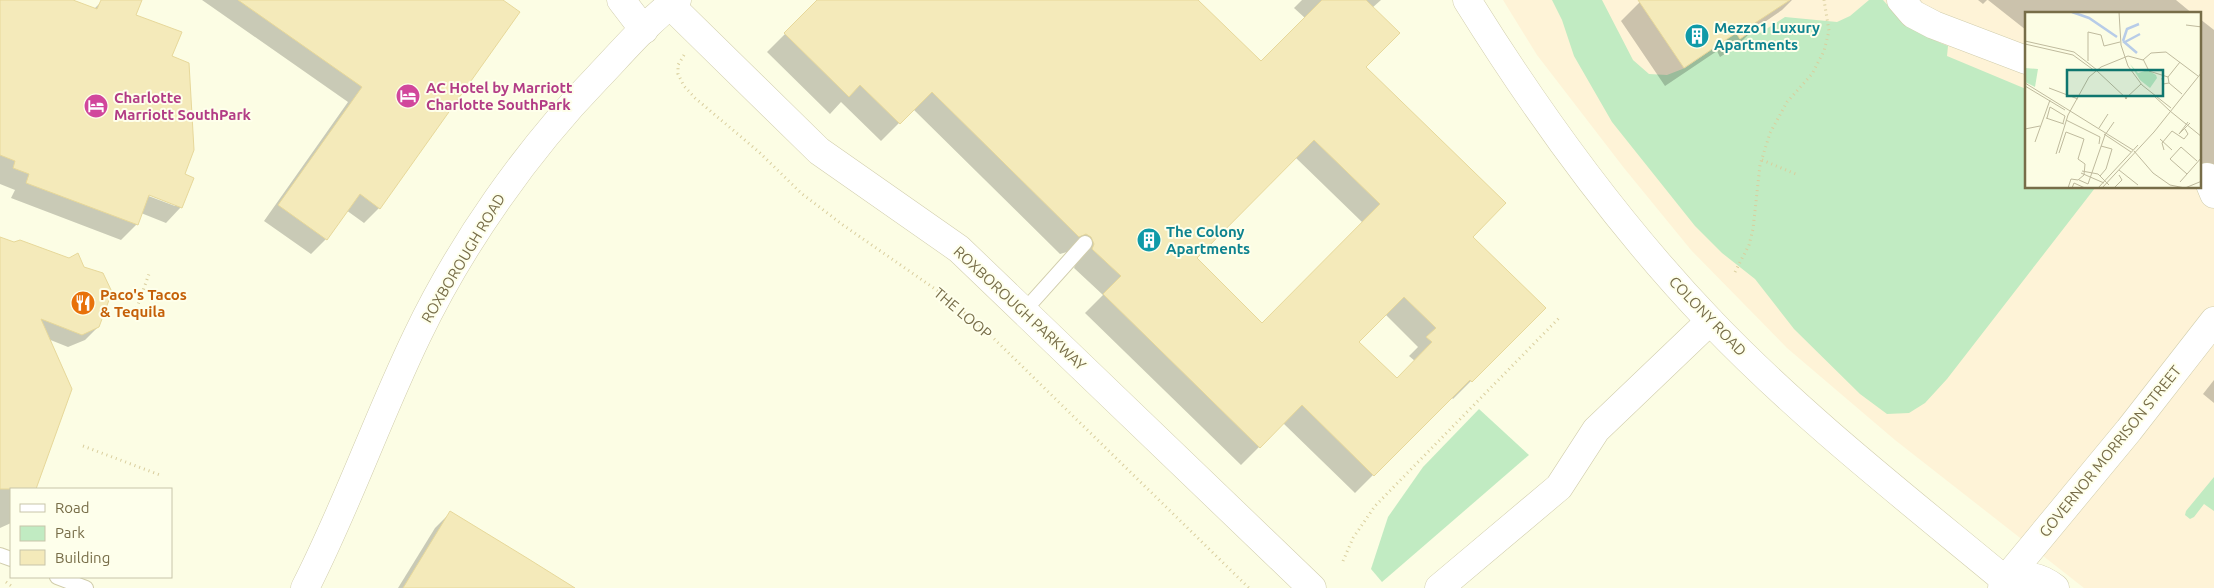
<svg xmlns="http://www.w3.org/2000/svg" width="2214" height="588" viewBox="0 0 2214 588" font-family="Ubuntu,sans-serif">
<rect width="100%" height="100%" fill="#fcfde4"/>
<path fill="#fef3d7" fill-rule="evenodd" d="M1503,0H2214V588H2084L1895,440L1787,348L1691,250L1624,168L1537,55ZM2026,14H2200V188H2026Z"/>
<g fill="#c1ebc2">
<path d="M1552,0H1602L1633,60L1649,74L1667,75L1685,68L1736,33L1740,39L1757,27L1760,33L1785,17L1837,22L1850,16L1869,0H1883C1907,27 1914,32 1948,46L1947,56L2026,89V188H2095L1947,379L1925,403L1909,413L1887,414L1860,394L1794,329L1755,279L1722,253L1695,226L1612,122L1574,56L1562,20Z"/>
<polygon points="1479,409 1529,455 1382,582 1371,569 1388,517 1423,467"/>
<polygon points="2214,477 2214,511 2204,504 2194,517 2190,519 2185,515 2186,511"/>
</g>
<g fill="#0003" fill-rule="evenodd">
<path d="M0,0H69L94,9L101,2L107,0H139L134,15L171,57L184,175L181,207L166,223L141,213L137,224L121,240L11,198L15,190L0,184ZM144,192L175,204V206L143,194Z"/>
<polygon points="202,0 501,0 379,208 364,223 346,210 326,239 311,254 264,221 348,102"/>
<path d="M819,0H1196L1261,63L1305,18L1294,8L1302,0H1381L1372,8L1365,67L1471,237L1544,308L1453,399L1451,397L1355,493L1283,423L1241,465L1085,313L1103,295L1074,268L1076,263L1073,255L1067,252L1060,254L913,109L881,141L841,102L830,114L767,52ZM1295,157L1363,223L1262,325L1195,258ZM1385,314L1418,347L1409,356L1415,361L1396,380L1358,342Z"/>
<polygon points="1642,0 1792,0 1782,10 1753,30 1737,46 1720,57 1717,51 1665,86 1621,21"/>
<polygon points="1978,0 1987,0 1983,4"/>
<polygon points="1988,0 2176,0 2193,14 2026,14 2026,30"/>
<polygon points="2200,19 2214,30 2214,168 2200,168"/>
<polygon points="0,238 98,327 85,340 68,347 48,339 71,389 35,489 11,489 11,523 0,528"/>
<polygon points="2214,380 2214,403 2203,394"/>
<polygon points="450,513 573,588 398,588 435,528"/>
</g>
<g fill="#f4eaba" stroke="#e7d89a" fill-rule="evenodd">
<polygon points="0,0 73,0 97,9 101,0 142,0 136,15 182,32 172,56 189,63 194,150 185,174 194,178 182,208 149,195 138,225 26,183 29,174 13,168 15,161 0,155"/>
<polygon points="238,0 503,0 520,12 380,209 360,194 327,240 278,205 362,87"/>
<path d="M817,0H1198L1261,61L1322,0H1366L1400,33L1366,67L1506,203L1473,237L1546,308L1472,382L1470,380L1374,476L1302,405L1260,448L1103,294L1121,276L1092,249L1094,244L1091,237L1086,234L1079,237L932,92L900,124L860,85L849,97L784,33ZM1314,140L1380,204L1262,323L1197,258ZM1404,297L1436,328L1426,337L1432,342L1397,378L1359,342Z"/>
<polygon points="1638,0 1790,0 1755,23 1757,27 1740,39 1736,33 1684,68"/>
<polygon points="0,237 14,242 20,240 69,258 78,253 84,267 103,273 112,292 99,327 82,335 41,319 72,389 36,489 0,489"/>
<polygon points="450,511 527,558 575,588 403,588"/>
</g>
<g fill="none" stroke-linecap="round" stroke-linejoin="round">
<defs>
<g id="service">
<polyline points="1024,311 1085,243"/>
<polyline points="0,555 11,559"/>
<polyline points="57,577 86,588"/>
</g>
<g id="minor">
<polyline points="621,0 644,30"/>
<polyline points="1901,0 1913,14 1934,25 2026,60"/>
<polyline points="670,5 819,151 959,249 1312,588"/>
<polyline points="2207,177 2214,194"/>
<polyline points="2005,580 2129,430 2214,321"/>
<polyline points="1439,588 1559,487 1596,430 1710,321"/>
</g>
<g id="tertiary">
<path d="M1467,0C1538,114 1617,224 1711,322C1801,416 1905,497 2005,580"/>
<path d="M305,588C347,506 377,419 417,336C461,244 527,150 598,77C622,52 649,20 677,0"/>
<path d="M2002,588L2005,580C2023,572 2041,577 2055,588"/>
</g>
</defs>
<use href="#service" stroke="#d1cdac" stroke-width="16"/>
<use href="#minor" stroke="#d1cdac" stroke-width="29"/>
<use href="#tertiary" stroke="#d1cdac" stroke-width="29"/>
<g stroke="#d9ce9d" stroke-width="3" stroke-dasharray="1 4" stroke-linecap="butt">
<polyline points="684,55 678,65 678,74 684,86 695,98 759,152 801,193 843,225 938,291 983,328 1249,588"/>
<polyline points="1762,160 1798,175"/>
<polyline points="1735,272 1749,245 1753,229 1760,165 1770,133 1787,102 1812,74 1824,51 1829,31 1824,0"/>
<polyline points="135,313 149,274"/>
<polyline points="83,446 160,475"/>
<polyline points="1343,561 1353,538 1375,506 1561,316"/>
<polyline points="6,582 14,588"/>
</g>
<use href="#service" stroke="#fff" stroke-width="14"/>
<use href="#minor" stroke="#fff" stroke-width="28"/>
<use href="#tertiary" stroke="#fff" stroke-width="28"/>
</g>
<defs>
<symbol id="building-disc" viewBox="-11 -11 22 22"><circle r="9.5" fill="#0f9aa8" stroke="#feffeb"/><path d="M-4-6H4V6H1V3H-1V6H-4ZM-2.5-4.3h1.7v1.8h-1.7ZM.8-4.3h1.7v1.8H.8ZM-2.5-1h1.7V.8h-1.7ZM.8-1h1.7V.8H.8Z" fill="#fff"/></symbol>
<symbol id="hotel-disc" viewBox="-11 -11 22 22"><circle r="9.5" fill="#d1479c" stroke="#feffeb"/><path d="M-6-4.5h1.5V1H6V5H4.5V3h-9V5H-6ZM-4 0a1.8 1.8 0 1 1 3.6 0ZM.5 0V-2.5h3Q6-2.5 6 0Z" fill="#fff"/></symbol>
<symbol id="restaurant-disc" viewBox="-11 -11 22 22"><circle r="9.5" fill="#e8710a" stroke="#feffeb"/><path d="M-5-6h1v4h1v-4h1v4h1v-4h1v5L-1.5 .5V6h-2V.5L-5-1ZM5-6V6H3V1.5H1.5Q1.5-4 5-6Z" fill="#fff"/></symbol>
</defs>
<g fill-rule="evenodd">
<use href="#building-disc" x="1683" y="22" width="28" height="28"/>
<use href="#hotel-disc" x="394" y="82" width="28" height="28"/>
<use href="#hotel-disc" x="82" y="92" width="28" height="28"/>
<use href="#building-disc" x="1135" y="226" width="28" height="28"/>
<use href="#restaurant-disc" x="69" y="289" width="28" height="28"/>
</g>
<g text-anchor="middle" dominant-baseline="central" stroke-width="4" stroke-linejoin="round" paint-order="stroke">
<g font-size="15" font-weight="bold" fill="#0d838f" stroke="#feffeb" text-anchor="start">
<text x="1714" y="27">Mezzo1 Luxury<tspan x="1714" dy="17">Apartments</tspan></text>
<text x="1166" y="231">The Colony<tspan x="1166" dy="17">Apartments</tspan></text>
</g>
<g font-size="15" font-weight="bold" fill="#b23c85" stroke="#feffeb" text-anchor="start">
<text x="426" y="87">AC Hotel by Marriott<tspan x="426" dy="17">Charlotte SouthPark</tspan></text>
<text x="114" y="97">Charlotte<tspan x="114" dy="17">Marriott SouthPark</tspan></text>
</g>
<g font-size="15" fill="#776d48" stroke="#feffeb">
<text transform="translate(463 258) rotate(-59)">ROXBOROUGH ROAD</text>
<text transform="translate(1020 308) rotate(43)">ROXBOROUGH PARKWAY</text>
<text transform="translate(963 313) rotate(40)">THE LOOP</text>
<text transform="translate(1708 316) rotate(46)">COLONY ROAD</text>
<text transform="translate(2110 451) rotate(-51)">GOVERNOR MORRISON STREET</text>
</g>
<g font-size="15" font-weight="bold" fill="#c56008" stroke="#feffeb" text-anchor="start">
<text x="100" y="294">Paco's Tacos<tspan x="100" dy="17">&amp; Tequila</tspan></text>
</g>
</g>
<g transform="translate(2025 12)">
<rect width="176" height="176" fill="#fcfde4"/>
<path d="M105,52L113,61L123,58L131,63L132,66L125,76L115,68ZM0,56L13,57L10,75L0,70Z" fill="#c1ebc2"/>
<path fill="none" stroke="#b7cce8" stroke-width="2.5" d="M47,0L64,6L92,25M98,29L102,17L114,12M98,29L112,41M100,30L115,22"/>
<path fill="none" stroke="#bfba9d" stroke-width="1" d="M94,0L96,33L103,54L117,73L146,96M161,13L177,15M0,29L49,40L72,58M0,32L48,43L70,59M118,47L124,59L143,65L144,71L138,72L137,66M63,49V20L76,23L79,34L95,30M71,58L102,87M143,65L155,50M0,71L108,138M144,71L157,82M0,74L40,98M24,76L53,87M128,83L145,99M100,87L116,72M145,99L177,125M21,106L39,112M22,106L25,95L40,104L38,111M41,108L75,125L74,132M163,110L154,122L165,111M74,116L83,102M0,117L15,114M79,122L106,140M135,127L147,138M10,130L25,88M139,138L137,131L147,119L159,127L163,122L160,117M109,139L128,161L145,173L160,176L177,169M34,141L41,120L59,127L53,147L60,152L59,163L53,168L46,167L43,176M31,142L43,103L64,65L76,55L103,44L118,48L126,41L141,40L173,64M94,158L113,173M57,159L73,162L84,173M56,161L79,171M162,162L145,147L156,135L172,149M75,164L81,157L87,137L76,134M54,168L63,172L80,123L89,110M155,170L177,145M47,176L49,171L60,176M73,176L113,133M77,176L129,120L177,60M89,176L97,168L94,163"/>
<path fill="#0f766e" fill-opacity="0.15" stroke="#0f766e" stroke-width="2.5" d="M42,58H138V84H42Z"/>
<rect width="176" height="176" fill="none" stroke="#776d48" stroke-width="2.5"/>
</g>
<rect x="10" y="488" width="162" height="90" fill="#feffeb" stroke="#c8c5aa"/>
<rect x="20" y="504" width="25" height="8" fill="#ffffff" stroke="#c8c5aa"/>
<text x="55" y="513" font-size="15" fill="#776d48">Road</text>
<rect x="20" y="526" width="25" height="15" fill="#c1ebc2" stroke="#c8c5aa"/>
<text x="55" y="538" font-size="15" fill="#776d48">Park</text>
<rect x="20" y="550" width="25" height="15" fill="#f4eaba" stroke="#c8c5aa"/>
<text x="55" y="563" font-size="15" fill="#776d48">Building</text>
</svg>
